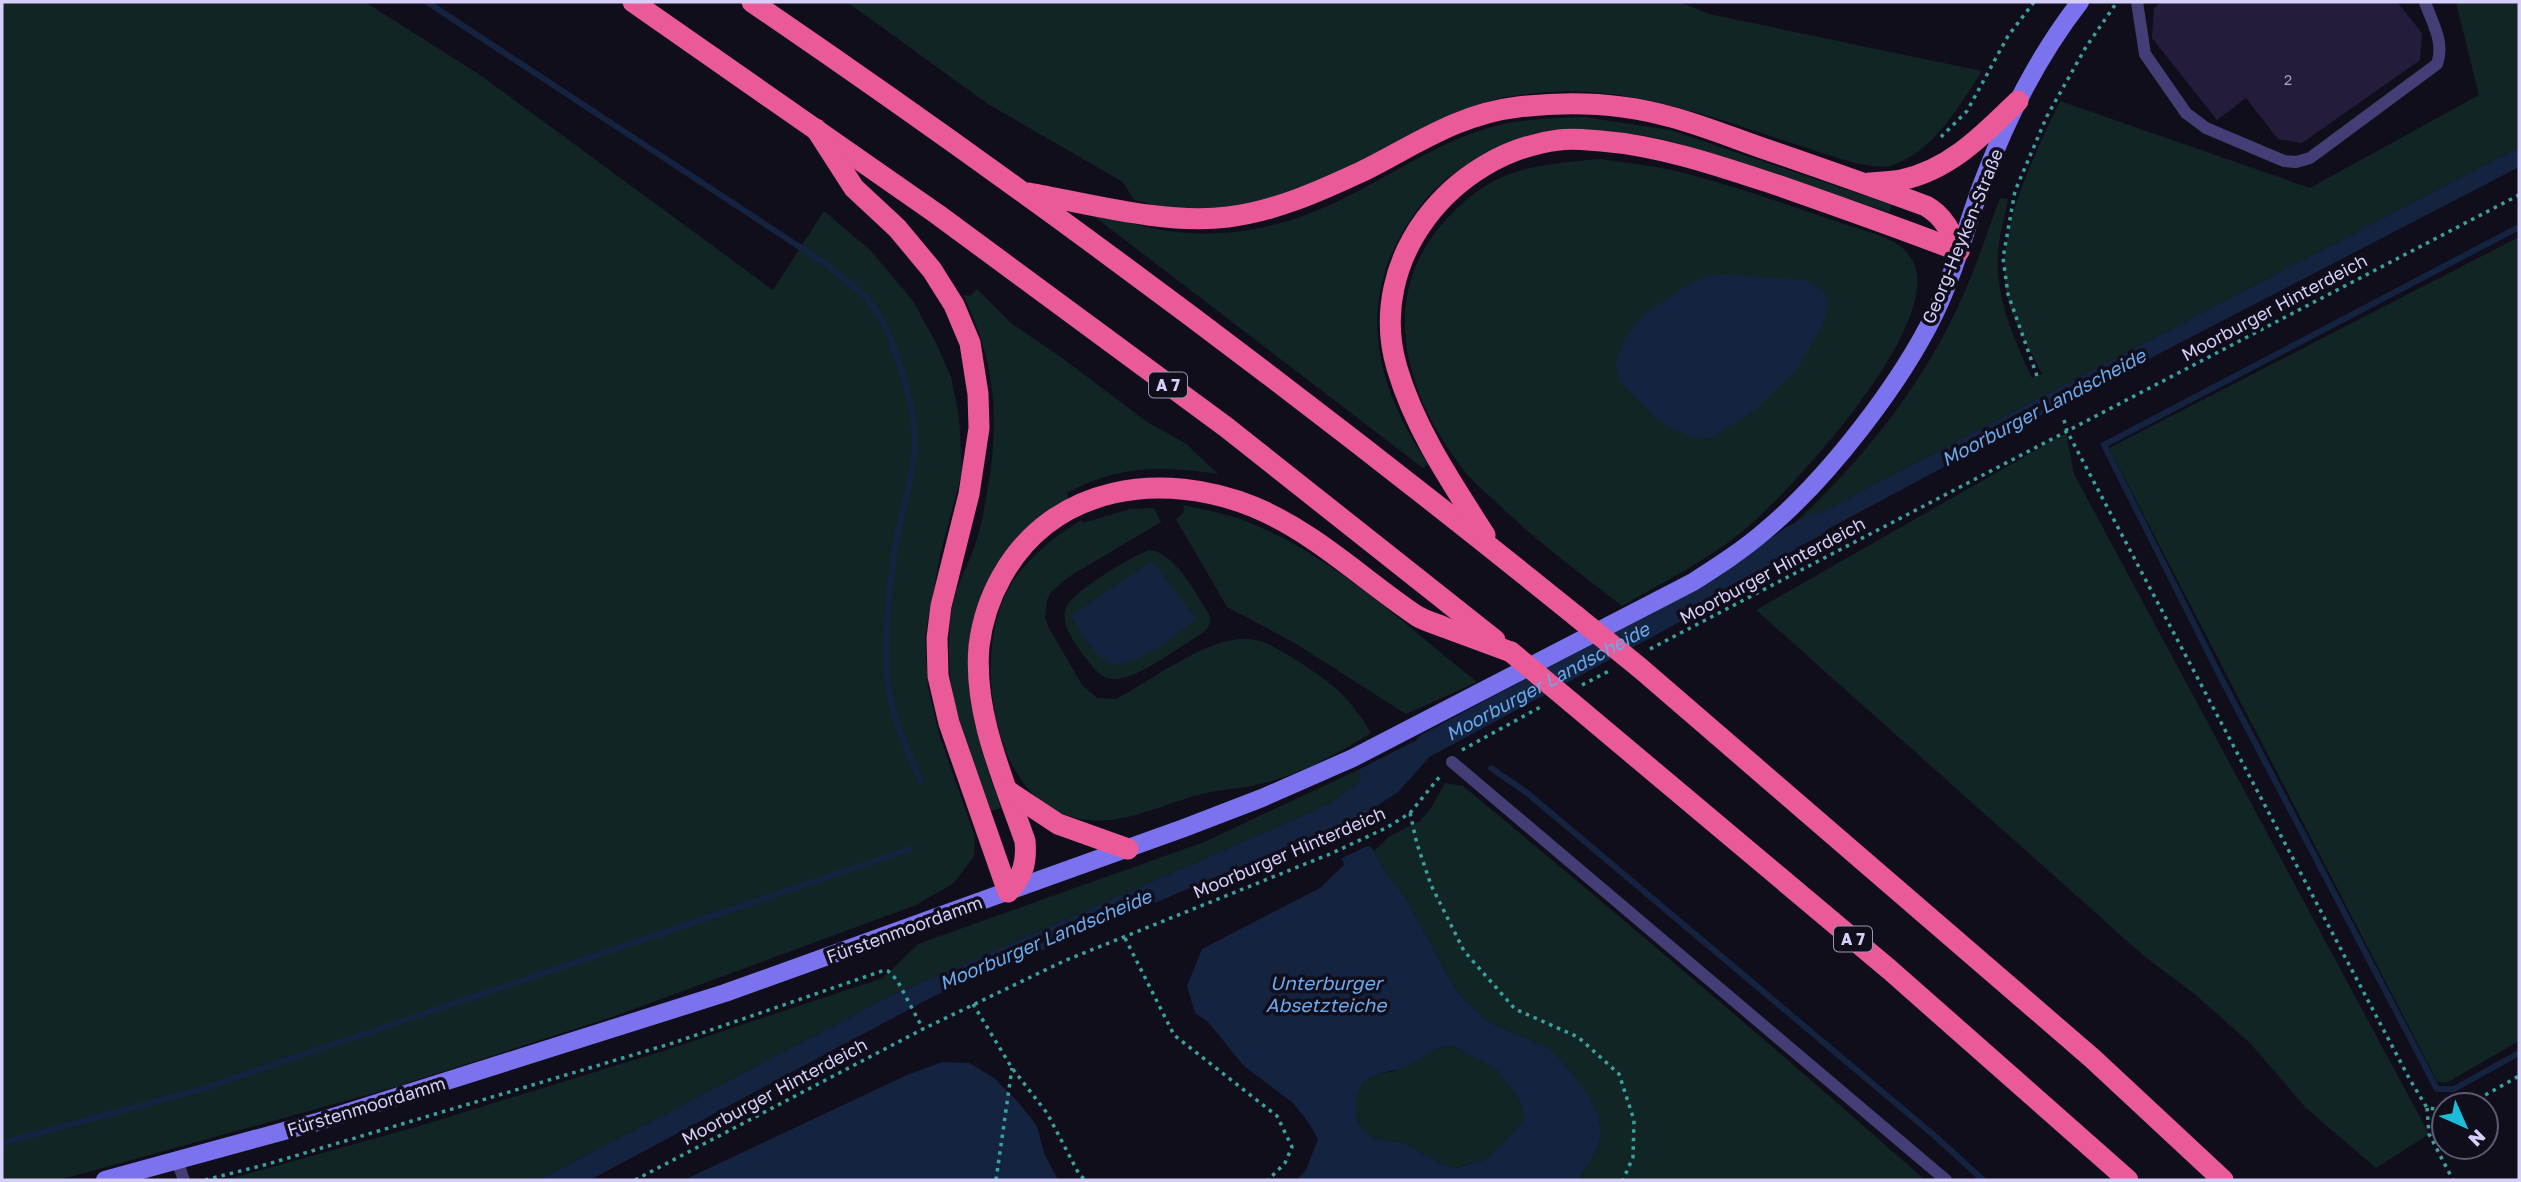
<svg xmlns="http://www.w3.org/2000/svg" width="2521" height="1182" viewBox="0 0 2521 1182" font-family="'Golos Text',sans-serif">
<rect width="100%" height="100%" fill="#110e1c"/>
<g fill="#122525">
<polygon points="2,2 365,2 480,75 773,290 824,211 870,250 913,301 936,343 951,377 959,417 962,472 940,556 925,636 928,687 939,734 975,837 974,856 954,883 916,905 615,1016 392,1088 59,1180 2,1180"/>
<path d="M847,2H1679L1709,14L1982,71C1959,106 1935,150 1893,165C1874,173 1821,152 1801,146C1713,118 1622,81 1528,94C1517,96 1506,96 1496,99C1395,130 1306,215 1196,211C1176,211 1154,204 1134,200L1123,182L988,104Z"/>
<path d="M2456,2H2519V147L1787,530C1860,464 1925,384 1964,293C1978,262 1988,230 2000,198L2008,199C2005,217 1999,235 1998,253C1995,297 2014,339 2032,378L2042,374C2029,348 2013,323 2007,295C1994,232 2034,157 2060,101L2310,188L2479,95Z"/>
<path d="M1584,117L1670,130L1892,205L1889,212C1838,196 1788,179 1737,163C1702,151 1667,137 1630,134C1603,132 1577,136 1551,140C1534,143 1514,143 1499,149C1465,161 1436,184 1415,213C1354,298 1373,382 1428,464L1423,468L1095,217L1097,212C1194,249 1274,237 1364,188C1407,165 1450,137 1499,125C1527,119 1555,118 1584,117Z"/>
<path d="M1600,159C1628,163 1657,166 1684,173C1737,187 1789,205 1841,223C1860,230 1883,234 1900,246C1904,249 1908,254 1911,258C1951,319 1789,493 1744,530C1707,561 1663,582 1622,606C1580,573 1536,541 1496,502C1486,493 1475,483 1466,473C1408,400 1374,300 1444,222C1460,204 1479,187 1502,177C1533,164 1567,162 1600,159Z"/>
<polygon points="2519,237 2519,1041 2446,1083 2437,1081 2109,448"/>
<path d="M977,289L1011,323L1062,358L1147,422L1185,443L1218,474C1160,466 1119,465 1067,493L1069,500C1039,514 1016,534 998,562C946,644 971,725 1001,808L991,811C972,757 947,704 949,646C949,626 951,603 959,583C965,568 973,555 977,539C982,524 984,508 987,492C1000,421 996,361 963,295L970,296Z"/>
<polygon points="2066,433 2074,474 2429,1134 2376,1168 2306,1108 2250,1043 2196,995 2144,956 1756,610"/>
<path d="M1183,505C1202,509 1222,513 1240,519C1330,552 1403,623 1477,682L1406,714L1293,642L1227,607L1176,519L1184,512Z"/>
<path d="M1154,508L1161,522L1070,576L1052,591L1047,600L1045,617L1049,628L1082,685L1097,698L1116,699C1153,680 1215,630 1256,640C1272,644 1286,654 1299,662C1334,684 1350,698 1371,733C1337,754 1299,775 1260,784C1241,789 1221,789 1202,794C1157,805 1116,831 1069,816C991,792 976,662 1004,598C1020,563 1050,540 1081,520L1083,523L1130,509Z"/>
<path d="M1149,550C1175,552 1195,593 1209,614C1215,627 1200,635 1190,641C1170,653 1136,680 1113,679C1100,678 1092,666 1085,657C1075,644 1060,624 1066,608C1071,592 1133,556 1149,550Z"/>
<polygon points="1360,769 1359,782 1333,801 1311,812 888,997 539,1180 225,1180 416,1127 660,1052 883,978 918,944 1204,842"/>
<path d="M1445,783L1463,786C1619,915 1773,1046 1925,1180H1578L1591,1161L1599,1144L1601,1133L1599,1117L1549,1048L1488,1022L1456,991L1405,896L1390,879L1374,851L1390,836L1420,821L1431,808Z"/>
<polygon points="1452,1045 1498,1071 1517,1097 1524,1112 1523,1123 1501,1145 1484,1160 1455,1168 1440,1163 1402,1142 1378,1140 1363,1130 1356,1117 1356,1096 1364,1081 1381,1073 1391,1072 1418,1061 1434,1050"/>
</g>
<g fill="#142440" fill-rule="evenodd">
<polygon points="2519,147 2519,167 2064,403 1796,546 1787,530"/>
<polygon points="1717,274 1804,280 1823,290 1829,302 1823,324 1798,368 1755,410 1710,438 1691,437 1659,421 1620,382 1615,363 1626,336 1647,312 1694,281"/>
<path d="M1152,561L1196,618C1183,632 1128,672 1110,663C1092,655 1081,631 1071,616Z"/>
<path d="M1450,723L1458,738L1434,752L1398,792L1360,817L1354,824L1355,831L1374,851L1390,879L1405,896L1456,991L1488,1022L1549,1048L1574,1075L1590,1098L1599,1117L1601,1133L1599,1144L1591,1161L1578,1180H1297L1306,1170L1318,1139L1308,1122L1293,1103L1244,1066L1208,1022L1195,1013L1187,986L1202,949L1320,888L1344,865L1338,846L1327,833H1321L936,995L590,1180H539L888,997L1311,812L1333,801L1359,782L1360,769ZM1452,1045L1498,1071L1517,1097L1524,1112L1522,1123L1501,1145L1484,1160L1456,1168L1440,1163L1402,1142L1378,1140L1363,1130L1356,1117V1096L1364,1081L1381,1073L1403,1068L1418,1061L1434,1050Z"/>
<polygon points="942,1062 969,1063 994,1078 1019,1103 1037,1126 1044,1153 1058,1180 684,1180 907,1075"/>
</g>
<polygon fill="#110e1c" points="1360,831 1372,844 1340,859 1332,844"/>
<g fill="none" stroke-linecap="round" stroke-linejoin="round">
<g stroke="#142440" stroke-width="6">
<path d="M427,2L821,261C837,274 857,286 870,302C893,332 913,400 915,437C916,468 904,501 898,532C889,578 885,627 887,675C889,712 906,747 921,781"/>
<polyline points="2519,227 2104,445 2220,676 2437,1089 2454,1089 2519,1053"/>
<polyline points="1491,768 1526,792 1936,1137 1983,1180"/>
<polyline points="2,1143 202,1089 910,849"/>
</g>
<path stroke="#142440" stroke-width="23" id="s1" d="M1427,745L1726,584L1791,538L1817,524"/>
</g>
<polygon fill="#241c3b" points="2162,2 2397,2 2422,33 2420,60 2302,143 2278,139 2246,98 2217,120 2152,38 2154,8"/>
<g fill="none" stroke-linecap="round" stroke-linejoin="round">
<g stroke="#3ba19f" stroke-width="3.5" stroke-dasharray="3.5 5" stroke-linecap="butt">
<polyline points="1941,137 1967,111 2008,36 2034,2"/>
<polyline points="2037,376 2008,294 2003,258 2015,191 2047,116 2086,47 2117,2"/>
<polyline points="2064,420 2067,431 2409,1078 2427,1108 2444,1110"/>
<polyline points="1650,649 2519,195"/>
<polyline points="1582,685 1609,671"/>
<polyline points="1462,750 1544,705"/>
<polyline points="1410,813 1417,844 1431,885 1464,951 1515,1009 1578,1037 1619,1074 1634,1120 1633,1157 1623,1180"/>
<polyline points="1125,938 1174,1035 1277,1116 1292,1147 1285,1163 1268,1180"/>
<polyline points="973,1004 1012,1068 1047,1113 1079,1174 1085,1180"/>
<polyline points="2462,1105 2473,1102 2519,1076"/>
<polyline points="2427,1108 2429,1134 2453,1180"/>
<polyline points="205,1180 268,1164 673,1043 885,970 888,971 897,980 923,1029"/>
<polyline points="635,1180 923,1029 1064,961 1330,854 1386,828 1410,813 1441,775"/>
<polyline points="996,1180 1012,1068"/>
</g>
<g stroke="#433f76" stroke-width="12">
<path d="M2137,2L2145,54L2186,113L2206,128L2284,161L2296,162L2310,158L2437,64C2445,42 2432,23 2425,2"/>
<polyline points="1452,762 1946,1180"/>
<polyline points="177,1161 184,1180"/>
</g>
<path stroke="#7b72ed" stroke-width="18" d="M105,1180L317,1122L725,993L1184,828L1262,798L1353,758L1693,582C1718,566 1743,550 1766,530C1827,479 1900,385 1935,313C1955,272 1966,227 1982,184C2006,120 2038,56 2080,2"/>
<g stroke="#ea5998" stroke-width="21">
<polyline points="633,2 937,214 1226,427 1495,640"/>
<path d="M752,2C1035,195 1310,401 1576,616"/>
<path d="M816,129L854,188L897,228L932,270L954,305L970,343L978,394L979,428L969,494L941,606L937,638L938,676L949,723L1008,892C1023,877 1027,862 1025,841C1003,778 973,713 979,646C982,622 990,597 1002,576C1054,484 1163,470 1254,507C1316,533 1362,579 1417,616C1425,621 1437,624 1446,628C1468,636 1489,644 1511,652"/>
<path d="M1869,183C1879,182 1891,182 1901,180C1950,170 1984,134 2018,101"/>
<path d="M1029,193C1090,204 1167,225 1228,217C1276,211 1320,191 1363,171C1415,145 1458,114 1518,107C1568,101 1622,103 1671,117C1705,126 1738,140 1771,151C1823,169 1874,187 1926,206C1944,216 1951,232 1959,251"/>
<path d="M1485,535C1451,482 1415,429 1397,368C1365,260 1452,153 1559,140C1572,138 1588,140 1601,141C1663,146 1722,167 1780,186C1840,207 1900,228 1959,251"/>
<polyline points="1640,668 2092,1058 2223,1180"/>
<polyline points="1572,703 1890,970 2128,1180"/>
<polyline points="1008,791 1058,824 1128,849"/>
</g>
<g stroke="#ea5998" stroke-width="21">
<polyline points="1576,616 1640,668"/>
<polyline points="1511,652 1572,703"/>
</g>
</g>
<g text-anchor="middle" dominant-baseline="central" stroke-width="7" stroke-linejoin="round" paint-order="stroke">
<g font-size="14" fill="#aaa2ca">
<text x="2288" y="79">2</text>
</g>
<g fill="#110e1c" stroke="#9b95b7" stroke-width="2">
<rect x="1149" y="372.5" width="38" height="25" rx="5"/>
<rect x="1834" y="926.5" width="38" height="25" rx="5"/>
</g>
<g font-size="16" font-weight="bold" fill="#d6cff9">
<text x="1168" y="385">A 7</text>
<text x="1853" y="939">A 7</text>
</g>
<g font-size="18" fill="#d6cff9" stroke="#110e1c">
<text transform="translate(1962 236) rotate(-68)">Georg-Heyken-Straße</text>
<text transform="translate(2274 307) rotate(-28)">Moorburger Hinterdeich</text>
<text transform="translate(1772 570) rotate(-28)">Moorburger Hinterdeich</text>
<text transform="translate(1289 852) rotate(-23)">Moorburger Hinterdeich</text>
<text transform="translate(904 929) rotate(-20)">Fürstenmoordamm</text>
<text transform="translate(774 1091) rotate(-28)">Moorburger Hinterdeich</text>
<text transform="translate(366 1106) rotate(-17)">Fürstenmoordamm</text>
</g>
<g font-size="19" font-style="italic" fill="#6aaaec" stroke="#110e1c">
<text transform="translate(2043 407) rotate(-28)">Moorburger Landscheide</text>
<text stroke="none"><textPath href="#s1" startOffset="136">Moorburger Landscheide</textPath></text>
<text transform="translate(1045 939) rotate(-23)">Moorburger Landscheide</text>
<text x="1326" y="982">Unterburger<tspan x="1326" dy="22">Absetzteiche</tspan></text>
</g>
</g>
<rect width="2521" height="1182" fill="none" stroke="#d6cff9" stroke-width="7"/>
<g transform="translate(2465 1126) rotate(135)"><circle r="33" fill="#110e1c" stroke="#605b74" stroke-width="2"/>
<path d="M0-5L12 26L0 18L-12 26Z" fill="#1bbdd9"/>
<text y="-10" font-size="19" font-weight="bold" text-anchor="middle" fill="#d6cff9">N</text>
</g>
</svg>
